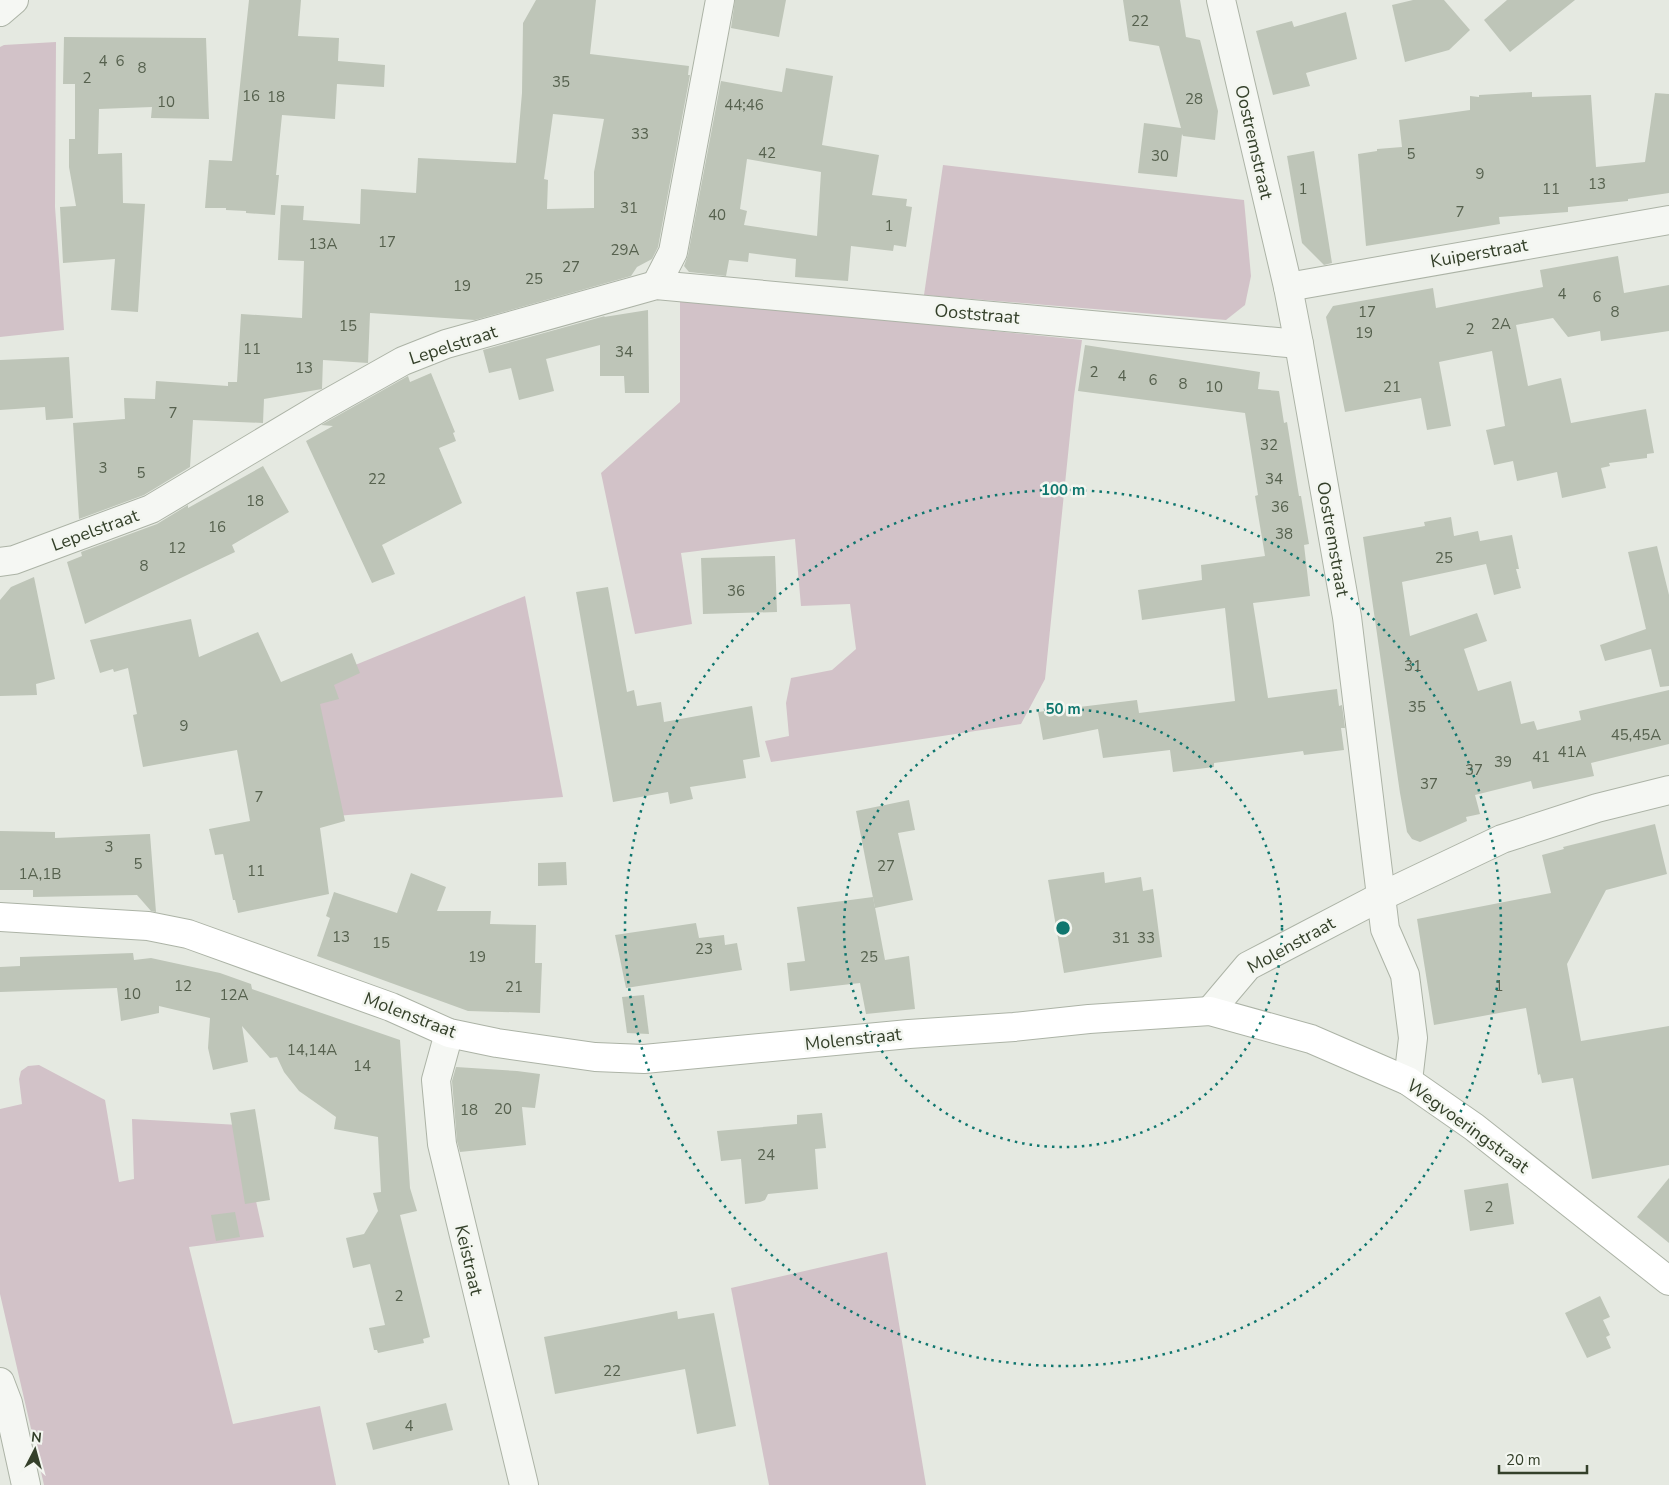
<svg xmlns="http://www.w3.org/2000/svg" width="1669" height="1485" viewBox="0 0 1669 1485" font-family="'Nunito Sans',sans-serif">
<rect width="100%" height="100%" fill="#e5e9e1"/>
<g fill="#d2c2c8">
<polygon points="56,42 55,207 64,330 0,337 0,47 4,45"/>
<polygon points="943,165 1244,200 1251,276 1245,305 1226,320 924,295"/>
<polygon points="680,299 1082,340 1074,396 1045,679 1021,724 771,762 765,741 789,736 786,703 791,678 832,670 856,649 850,604 801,606 795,539 681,553 692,624 635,634 601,473 680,402"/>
<polygon points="525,596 563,797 312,818 274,698"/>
<polygon points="39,1065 105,1100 119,1182 134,1179 132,1119 239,1125 264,1237 189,1247 233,1424 320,1406 336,1485 44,1485 0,1294 0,1109 22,1104 19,1079 21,1071 28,1066"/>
<polygon points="887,1252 926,1485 769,1485 731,1288"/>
</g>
<g fill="#bec5b8" fill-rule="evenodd">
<polygon points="249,0 301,0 298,36 339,38 338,61 385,65 384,87 337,84 335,119 282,115 276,175 279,175 275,215 246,213 246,211 226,210 226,208 205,208 209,160 232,161"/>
<path d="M536,0H596L590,54L689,66L688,75H690L658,247L652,259L637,267L631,276L475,320L370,313L368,363L323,360L322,389L264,399L263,423L193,420L190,467L144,495L79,519L73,423L125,419L124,398L155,399L156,381L228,386V382H237L241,314L302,318L304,261L278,260L281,205L304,206L303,220L360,224L361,189L416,193L418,158L516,163L522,93L523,23ZM553,114L604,119L594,172V208L547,209L548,180L544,179Z"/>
<polygon points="735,0 786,0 779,37 731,28"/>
<polygon points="1123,0 1180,0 1186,37 1200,40 1218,111 1215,140 1183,136 1182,134 1177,177 1138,173 1144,123 1181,128 1159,46 1129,41"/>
<polygon points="1413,0 1444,0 1470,30 1449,50 1405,62 1392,5"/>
<polygon points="1507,0 1575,0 1510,52 1484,20"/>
<polygon points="1346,12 1357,59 1306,73 1310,86 1273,95 1256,31 1292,21 1294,27"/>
<polygon points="64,37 206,38 209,119 151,118 152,107 99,109 98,154 122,153 123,203 145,204 138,312 111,310 115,259 63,263 60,207 76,206 69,167 69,139 75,139 75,84 63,84"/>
<path d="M786,68L833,76L822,145L879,155L872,195L907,199L906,206L912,207L906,247L894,245L893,251L851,246L848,281L795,277L796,259L749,253L748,262L729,260L726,276L689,272L684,266L688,255L721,81L782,92ZM747,159L821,172L817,236L744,225L747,211L740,209Z"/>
<polygon points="1532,92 1532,97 1591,95 1596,167 1645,162 1655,93 1669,94 1669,193 1628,199 1628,201 1568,207 1568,212 1499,217 1500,224 1366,246 1358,154 1377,151 1377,149 1402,147 1399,120 1470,110 1470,96 1479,97 1479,95"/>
<polygon points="1314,151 1332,263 1324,265 1302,243 1287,156"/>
<polygon points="1618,256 1624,293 1669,285 1669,331 1601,341 1600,331 1568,337 1553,318 1516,325 1528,386 1561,378 1571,423 1646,409 1654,453 1647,454 1647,458 1609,463 1610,466 1601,468 1606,488 1562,498 1557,472 1517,481 1513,461 1494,465 1486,430 1505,426 1492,351 1439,362 1451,426 1427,430 1421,398 1345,412 1326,317 1333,306 1433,288 1436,308 1543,287 1540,270"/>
<polygon points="648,310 649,393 625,393 624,376 600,376 600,345 546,359 554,391 519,400 511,368 489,373 483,350 605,316 604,317"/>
<polygon points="1085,345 1260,372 1258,389 1279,391 1284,423 1287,422 1299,496 1301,496 1309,544 1304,545 1310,596 1253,603 1268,698 1337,689 1339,706 1342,705 1345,728 1341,728 1344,750 1304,755 1303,751 1214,763 1214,767 1173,772 1170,750 1103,758 1098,729 1043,740 1038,712 1137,700 1139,713 1235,701 1225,608 1142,620 1138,590 1202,580 1201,565 1265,556 1255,496 1258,495 1245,413 1078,391"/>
<polygon points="69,357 73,418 46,420 45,407 0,410 0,360"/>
<polygon points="431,373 455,432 453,433 456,441 439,448 462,503 382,545 395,574 372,583 306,441 333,426 321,425 408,376 410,382"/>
<polygon points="263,466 289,512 232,545 235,552 85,624 67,562 82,556 81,552 157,524 188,505 188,508"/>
<polygon points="1451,517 1454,536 1478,531 1480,541 1512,535 1519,569 1516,569 1521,588 1494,595 1486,564 1402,582 1410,636 1477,613 1487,641 1464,649 1478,691 1511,681 1521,724 1534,721 1537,730 1581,720 1579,711 1669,690 1669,744 1591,763 1594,776 1533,789 1531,781 1475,795 1480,814 1466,817 1467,821 1420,842 1412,839 1407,832 1400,793 1363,537 1425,526 1424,522"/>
<polygon points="1657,546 1669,595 1669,686 1660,687 1651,649 1605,661 1600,645 1646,629 1628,552"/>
<polygon points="775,556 777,612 703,614 701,558"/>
<polygon points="34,577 55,679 36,684 37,695 0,696 0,600 11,587"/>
<polygon points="608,587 627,692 634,690 637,706 661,702 664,722 752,706 760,757 743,760 746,778 690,787 693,799 670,804 668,792 613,802 576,592"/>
<polygon points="191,619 199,657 258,632 281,682 352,653 360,673 334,685 339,699 320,704 345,821 320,828 329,894 238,913 235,900 233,900 223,854 215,855 209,829 250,821 237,750 143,767 133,715 137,714 128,668 114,672 113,669 100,673 90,640"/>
<polygon points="909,800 915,830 898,833 913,900 875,908 856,811"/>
<polygon points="1655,824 1667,874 1606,890 1567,964 1581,1041 1669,1026 1669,1165 1592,1179 1573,1078 1542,1083 1540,1074 1538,1075 1526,1008 1434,1025 1417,919 1551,893 1542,855 1564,849 1563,847"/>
<polygon points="0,831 55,832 55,838 150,834 156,912 151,911 137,895 33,897 33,890 0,890"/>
<polygon points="566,862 567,885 538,886 538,863"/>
<polygon points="1104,872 1105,883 1141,877 1143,891 1153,889 1162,957 1064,973 1048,880"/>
<polygon points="411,873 446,887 437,911 491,911 490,924 536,925 535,963 542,963 540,1013 468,1011 317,956 330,918 326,916 334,892 397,913"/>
<polygon points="873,897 885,960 909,956 915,1009 866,1014 860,983 790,991 787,963 805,961 797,907"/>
<polygon points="696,923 699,938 724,935 725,945 737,943 742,970 626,988 615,935"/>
<polygon points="133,953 134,960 151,958 220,973 251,984 252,989 400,1040 410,1188 417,1211 400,1215 430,1337 423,1339 424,1343 378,1353 377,1350 374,1350 369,1328 385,1325 370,1264 353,1268 346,1238 364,1234 378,1211 373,1193 381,1192 378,1137 334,1129 336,1117 299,1091 284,1072 277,1057 270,1058 242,1026 248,1062 213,1070 208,1048 210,1018 159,1006 159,1013 121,1021 117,988 0,992 0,967 20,966 20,957"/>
<polygon points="644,995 649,1034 627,1033 622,997"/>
<polygon points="456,1067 517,1071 540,1074 535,1108 522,1107 526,1145 460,1152 457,1141 452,1081"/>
<polygon points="255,1109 270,1200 245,1204 230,1113"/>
<polygon points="822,1113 826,1148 815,1149 818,1189 768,1194 765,1200 760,1202 745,1204 741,1159 721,1161 717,1131 797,1124 797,1115"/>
<polygon points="1669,1178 1669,1243 1637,1217"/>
<polygon points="1508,1183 1514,1224 1470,1231 1464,1190"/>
<polygon points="235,1212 240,1237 216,1241 211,1215"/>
<polygon points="1600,1296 1610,1317 1603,1320 1610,1335 1606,1337 1611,1348 1587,1358 1565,1313"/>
<polygon points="677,1311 678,1319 714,1313 736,1426 697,1434 685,1369 555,1394 544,1337"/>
<polygon points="446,1403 453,1430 373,1450 366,1423"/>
</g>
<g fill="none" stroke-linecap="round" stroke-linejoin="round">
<defs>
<g id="street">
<polyline points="1221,0 1288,287 1299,344 1347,617 1385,929 1405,975 1413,1038 1408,1081"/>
<polyline points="0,12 14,0"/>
<polyline points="656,285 673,252 720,0"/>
<polyline points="1288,287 1669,220"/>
<polyline points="0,562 14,560 151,509 323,406 403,361 446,344 656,285 1299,344"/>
<polyline points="1210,1011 1248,966 1380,897 1502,839 1597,808 1669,790"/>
<polyline points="449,1033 436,1080 442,1144 524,1485"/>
<polyline points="0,1382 8,1403 26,1485"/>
</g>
<polyline id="secondary" points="0,917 148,926 188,934 391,1007 449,1033 497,1043 595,1057 644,1059 909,1034 1014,1027 1089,1019 1210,1011 1311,1039 1408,1081 1474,1127 1669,1281"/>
</defs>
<use href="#street" stroke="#acb3a6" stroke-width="30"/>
<use href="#secondary" stroke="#acb3a6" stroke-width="30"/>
<use href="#street" stroke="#f5f7f3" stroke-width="28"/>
<use href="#secondary" stroke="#fff" stroke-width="28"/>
</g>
<g fill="none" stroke="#0f766e" stroke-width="2.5" stroke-dasharray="2.5 5">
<circle cx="1063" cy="928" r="219"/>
<circle cx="1063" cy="928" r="438"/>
</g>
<g text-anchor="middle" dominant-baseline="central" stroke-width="5" stroke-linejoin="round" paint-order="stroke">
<g font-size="15" fill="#56614e">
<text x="1140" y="21">22</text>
<text x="103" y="61">4</text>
<text x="120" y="61">6</text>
<text x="142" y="68">8</text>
<text x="87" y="78">2</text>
<text x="561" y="82">35</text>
<text x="251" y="96">16</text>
<text x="276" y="97">18</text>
<text x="1194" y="99">28</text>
<text x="166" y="102">10</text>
<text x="744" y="105">44;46</text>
<text x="640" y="134">33</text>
<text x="767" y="153">42</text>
<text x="1411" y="154">5</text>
<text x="1160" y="156">30</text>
<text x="1480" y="174">9</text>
<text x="1597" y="184">13</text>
<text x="1303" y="189">1</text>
<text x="1551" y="189">11</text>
<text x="629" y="208">31</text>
<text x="1460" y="212">7</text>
<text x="717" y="215">40</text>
<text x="889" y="226">1</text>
<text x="387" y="242">17</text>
<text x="323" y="244">13A</text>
<text x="625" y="250">29A</text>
<text x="571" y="267">27</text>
<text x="534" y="279">25</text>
<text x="462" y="286">19</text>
<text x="1562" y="294">4</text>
<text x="1597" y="297">6</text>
<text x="1367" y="312">17</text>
<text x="1615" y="312">8</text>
<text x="1501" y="324">2A</text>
<text x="348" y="326">15</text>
<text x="1470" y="329">2</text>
<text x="1364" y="333">19</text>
<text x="252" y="349">11</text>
<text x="624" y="352">34</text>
<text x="304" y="368">13</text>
<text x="1094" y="372">2</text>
<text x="1122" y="376">4</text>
<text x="1153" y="380">6</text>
<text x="1183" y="384">8</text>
<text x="1214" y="387">10</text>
<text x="1392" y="387">21</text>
<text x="173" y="413">7</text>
<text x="1269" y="445">32</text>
<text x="103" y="468">3</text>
<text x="141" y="473">5</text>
<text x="377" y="479">22</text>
<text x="1274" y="479">34</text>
<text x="255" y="501">18</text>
<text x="1280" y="507">36</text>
<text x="217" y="527">16</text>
<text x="1284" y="534">38</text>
<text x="177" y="548">12</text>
<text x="1444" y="558">25</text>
<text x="144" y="566">8</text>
<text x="736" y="591">36</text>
<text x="1413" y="666">31</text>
<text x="1417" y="707">35</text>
<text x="184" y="726">9</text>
<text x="1636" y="735">45,45A</text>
<text x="1572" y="752">41A</text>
<text x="1541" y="757">41</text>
<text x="1503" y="762">39</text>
<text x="1474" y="770">37</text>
<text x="1429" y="784">37</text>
<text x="259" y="797">7</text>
<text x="109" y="847">3</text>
<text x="138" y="864">5</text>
<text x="886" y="866">27</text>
<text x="256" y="871">11</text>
<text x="40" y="874">1A,1B</text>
<text x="341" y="937">13</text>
<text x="1121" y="938">31</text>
<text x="1146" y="938">33</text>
<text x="381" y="943">15</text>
<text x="704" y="949">23</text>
<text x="477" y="957">19</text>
<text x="869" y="957">25</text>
<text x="183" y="986">12</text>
<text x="1499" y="986">1</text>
<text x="514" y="987">21</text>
<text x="132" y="994">10</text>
<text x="234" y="995">12A</text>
<text x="312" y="1050">14,14A</text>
<text x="362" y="1066">14</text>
<text x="503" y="1109">20</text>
<text x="469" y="1110">18</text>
<text x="766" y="1155">24</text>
<text x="1489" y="1207">2</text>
<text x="399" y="1296">2</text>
<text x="612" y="1371">22</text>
<text x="409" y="1426">4</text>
</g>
<g font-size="18" fill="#34402a" stroke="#f3f6f0">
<text transform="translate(1254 142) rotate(77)">Oostremstraat</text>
<text transform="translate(1479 253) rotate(-10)">Kuiperstraat</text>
<text transform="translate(977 314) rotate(5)">Ooststraat</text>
<text transform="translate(453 345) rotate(-18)">Lepelstraat</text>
<text transform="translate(95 530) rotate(-20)">Lepelstraat</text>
<text transform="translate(1333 539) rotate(80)">Oostremstraat</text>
<text transform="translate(1291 945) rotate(-29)">Molenstraat</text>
<text transform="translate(410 1015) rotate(21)">Molenstraat</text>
<text transform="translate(853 1039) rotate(-6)">Molenstraat</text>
<text transform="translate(1468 1126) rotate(36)">Wegvoeringstraat</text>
<text transform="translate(469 1260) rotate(77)">Keistraat</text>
</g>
</g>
<circle cx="1063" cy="928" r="8" fill="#0f766e" stroke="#f3f6f0" stroke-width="2.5"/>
<g font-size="15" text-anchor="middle" font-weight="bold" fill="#0f766e" stroke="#f3f6f0" stroke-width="5" stroke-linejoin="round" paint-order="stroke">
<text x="1063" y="495">100 m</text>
<text x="1063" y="714">50 m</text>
</g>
<g transform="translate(35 1450) rotate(6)" stroke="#f3f6f0" stroke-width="4" paint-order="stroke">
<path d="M0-4L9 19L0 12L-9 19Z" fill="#34402a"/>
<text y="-8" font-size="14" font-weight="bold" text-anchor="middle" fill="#34402a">N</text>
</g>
<path d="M1499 1465v8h88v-8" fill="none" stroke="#34402a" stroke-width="2.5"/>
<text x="1506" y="1465" font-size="15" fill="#34402a" stroke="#f3f6f0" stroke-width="4" paint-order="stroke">20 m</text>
</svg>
